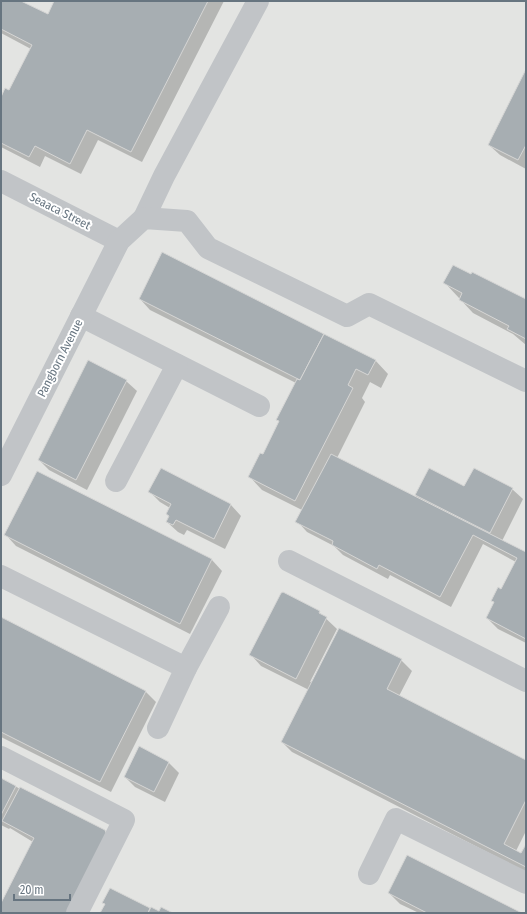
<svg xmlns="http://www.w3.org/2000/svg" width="527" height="914" viewBox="0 0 527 914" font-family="'Fira Sans Condensed',sans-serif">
<rect width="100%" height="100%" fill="#f5f5f2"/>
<rect fill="#e3e4e2" x="1" y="1" width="525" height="912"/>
<g fill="#0003">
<polygon points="1,1 19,1 48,16 56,1 224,1 142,162 98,140 81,174 45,156 40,167 1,147 1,99 9,92 31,49 1,33"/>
<polygon points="526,71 526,169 500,155 489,145"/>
<polygon points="445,283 526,301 526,345 513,334 473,313"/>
<polygon points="140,299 375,360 388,374 381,388 370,382 362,398 365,402 337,458 412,496 416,496 430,469 465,487 512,489 523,499 502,541 526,553 526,643 498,629 487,618 495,603 492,600 501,590 516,562 483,544 451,607 390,575 388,579 343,555 334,546 307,532 297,521 302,510 262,490 249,476 263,455 280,422 277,420 296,383 150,310"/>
<polygon points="126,381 137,391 87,490 49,470 39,460"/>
<polygon points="161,470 231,505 241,516 225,549 187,530 184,535 178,532 167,522 170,508 160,502 150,492"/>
<polygon points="37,472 212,560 222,571 190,634 16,546 6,535"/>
<polygon points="319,612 337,629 310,682 401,660 412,671 399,696 526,761 526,831 516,851 522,854 526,846 526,872 292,752 282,742 309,690 261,666 251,655"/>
<polygon points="1,618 145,691 156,702 111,792 1,737"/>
<polygon points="169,763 179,773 165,802 135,787 125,777"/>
<polygon points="1,779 15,786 117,847 1,913 1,905 33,842 10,828 9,829 1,825"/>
<polygon points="389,893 520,913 419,913 400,904"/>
</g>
<g fill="#a7aeb2" stroke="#d6d6d5">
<polygon points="1,1 21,1 48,14 54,1 208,1 131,152 87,130 70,164 35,146 29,157 1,143 1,97 5,88 9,90 32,45 1,29"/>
<polygon points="526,69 526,145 518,160 488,145"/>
<polygon points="162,252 324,334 300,380 139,299"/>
<polygon points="453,265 471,274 472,272 526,299 526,339 507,329 509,326 459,300 462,293 443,283"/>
<polygon points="324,334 376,360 368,375 356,369 348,385 353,388 295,501 248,477 260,453 263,454 279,421 276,420 297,379 300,380"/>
<polygon points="88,360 127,380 76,480 38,460"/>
<polygon points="331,454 526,552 526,639 486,618 494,602 491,601 498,587 501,589 517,558 473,535 440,597 379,565 377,569 332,545 333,541 295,522"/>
<polygon points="161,468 231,504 214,539 176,520 173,525 166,522 169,516 166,514 171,504 148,492"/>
<polygon points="429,468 464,486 474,468 513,488 490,533 415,495"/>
<polygon points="37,471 212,559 180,624 4,535"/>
<polygon points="283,592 320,611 319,613 327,617 296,679 249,655 281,593"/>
<polygon points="1,617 146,691 100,782 1,732"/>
<polygon points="339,628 402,659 387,689 526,760 526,800 504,844 521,853 526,844 526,867 281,742"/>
<polygon points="139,746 169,762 154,792 124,777"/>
<polygon points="1,778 16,786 1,815"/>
<polygon points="20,787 105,830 107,836 68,913 1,913 1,903 34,838 2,821"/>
<polygon points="407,855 522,913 427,913 388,893"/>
<polygon points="110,888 150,908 148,913 100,913 105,904 102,903"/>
<polygon points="151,907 159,911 161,907 173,913 148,913"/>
</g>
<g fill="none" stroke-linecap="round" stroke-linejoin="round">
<g stroke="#c1c4c7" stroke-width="22">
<polyline points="1,181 119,241"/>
<polyline points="144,218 164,176 258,1"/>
<polyline points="81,316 259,406"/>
<polyline points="1,475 119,241 144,218 187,221 208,248 347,316 369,304 526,381"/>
<polyline points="116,481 177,365"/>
<polyline points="289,561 526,681"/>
<polyline points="1,576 186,668 158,728"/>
<polyline points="186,668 219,607"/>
<polyline points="1,757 124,820 77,913"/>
<polyline points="369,874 396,819 526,883"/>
</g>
</g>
<g text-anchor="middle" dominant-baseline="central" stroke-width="4" stroke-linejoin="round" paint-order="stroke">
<g font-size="12" fill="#677580" stroke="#fff">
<text transform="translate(60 211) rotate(27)">Seaaca Street</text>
<text transform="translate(60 358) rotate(-63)">Pangborn Avenue</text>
</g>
</g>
<rect width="527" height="914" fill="none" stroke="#677580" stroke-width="4"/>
<path d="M14 894v6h56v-6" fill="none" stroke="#677580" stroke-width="2"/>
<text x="20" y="894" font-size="12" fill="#677580" stroke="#ffffff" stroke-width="3" paint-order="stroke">20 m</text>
</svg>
